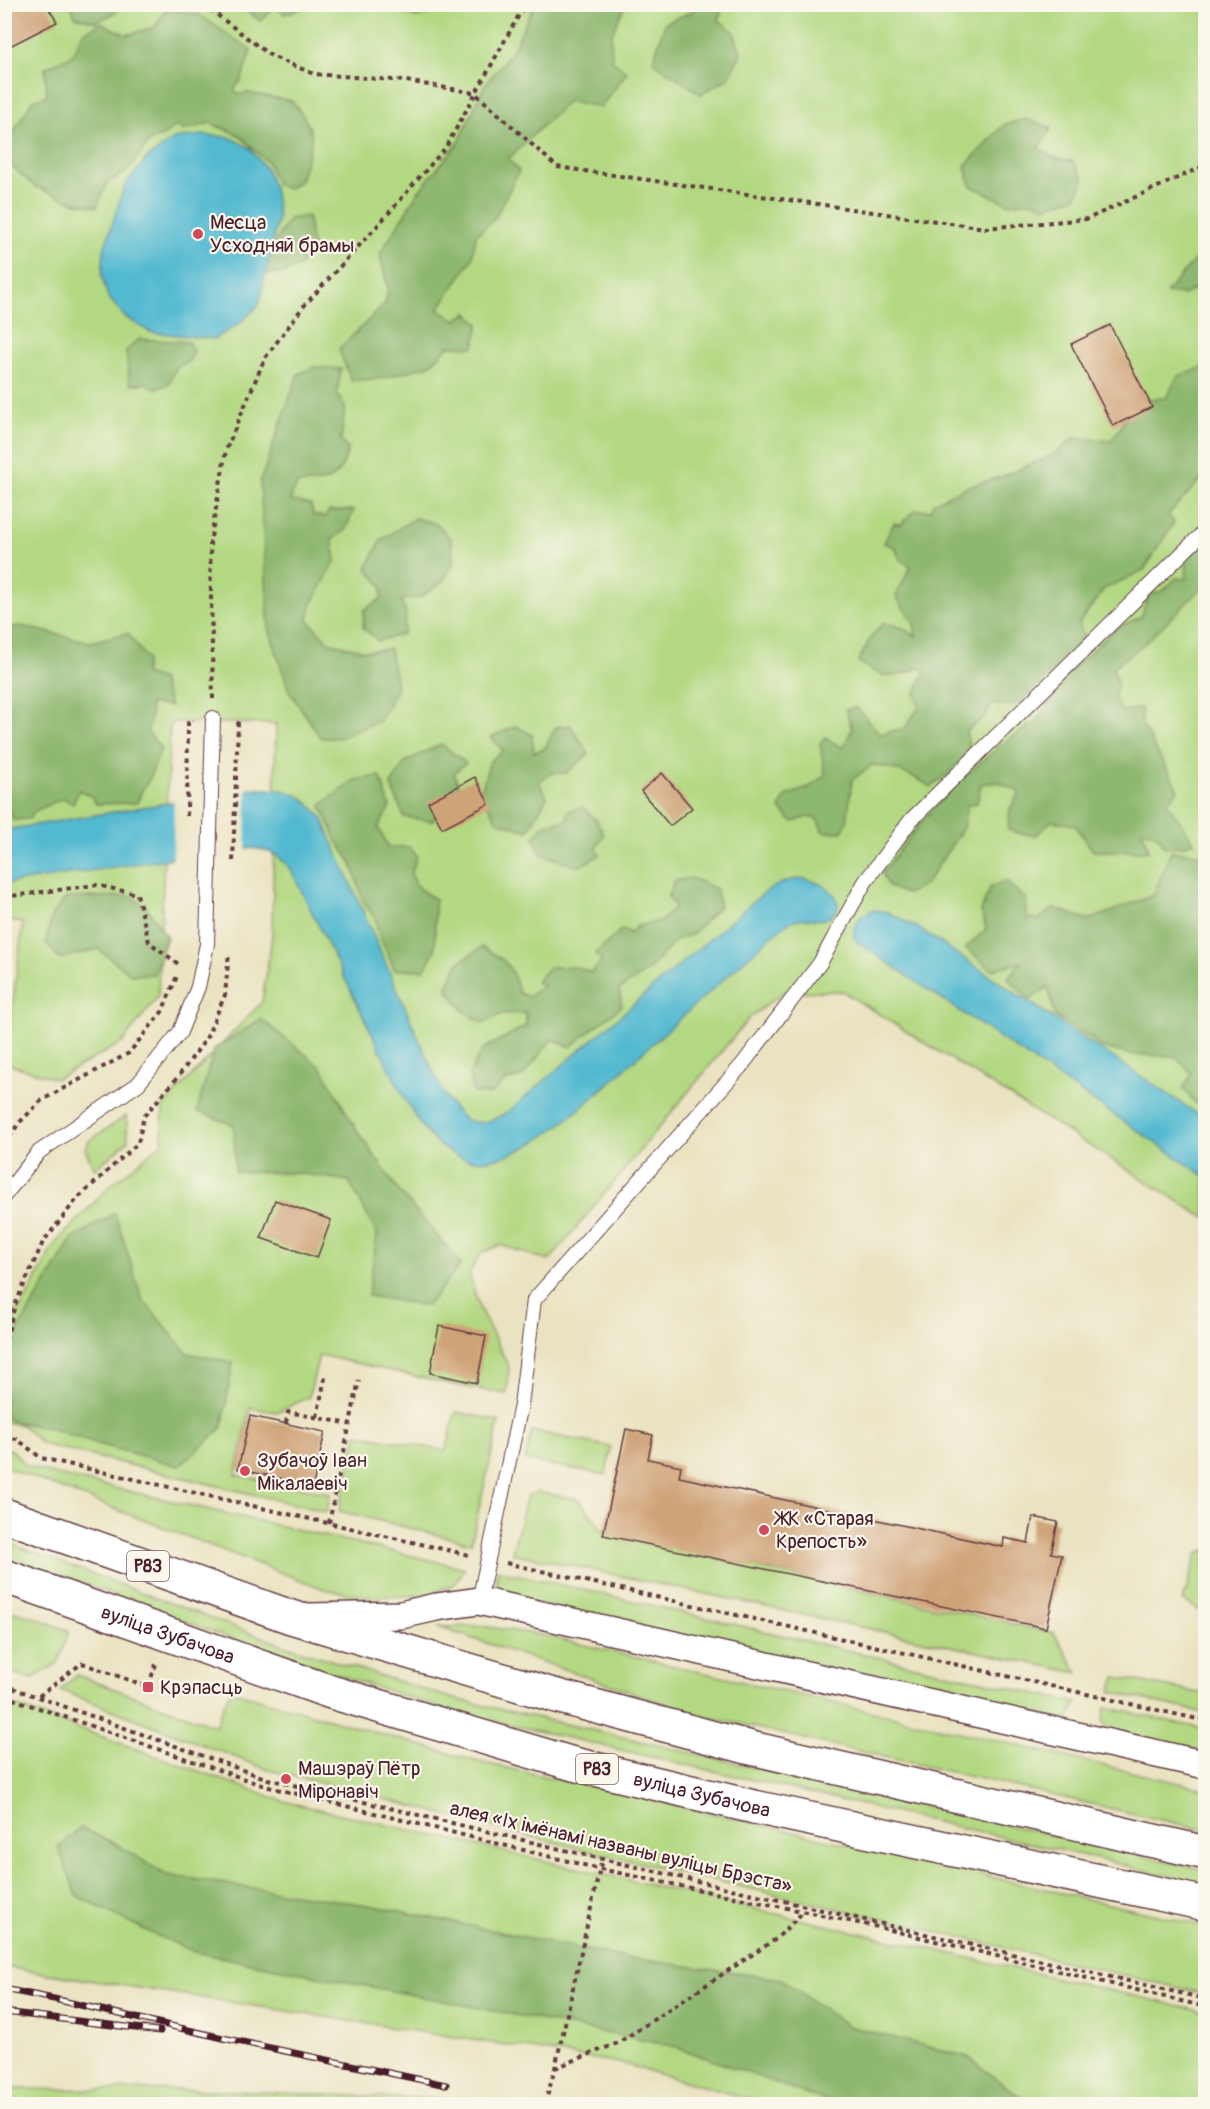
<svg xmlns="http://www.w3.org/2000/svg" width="1210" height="2109" viewBox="0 0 1210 2109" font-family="Pangolin,sans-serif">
<rect width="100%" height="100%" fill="#fbf7ec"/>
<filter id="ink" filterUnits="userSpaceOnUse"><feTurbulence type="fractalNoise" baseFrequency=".0167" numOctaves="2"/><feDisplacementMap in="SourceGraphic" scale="12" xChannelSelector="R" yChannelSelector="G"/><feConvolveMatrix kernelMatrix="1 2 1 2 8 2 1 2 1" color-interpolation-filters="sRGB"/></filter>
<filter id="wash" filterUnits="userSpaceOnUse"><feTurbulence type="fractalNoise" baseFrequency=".008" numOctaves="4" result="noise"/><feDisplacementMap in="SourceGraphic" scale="24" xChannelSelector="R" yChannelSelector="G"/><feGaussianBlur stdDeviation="1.35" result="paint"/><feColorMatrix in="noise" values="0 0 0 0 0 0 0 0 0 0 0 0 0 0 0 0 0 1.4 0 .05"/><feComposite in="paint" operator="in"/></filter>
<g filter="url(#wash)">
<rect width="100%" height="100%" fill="#eae3c1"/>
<g fill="#b3d882" stroke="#7e7c56" stroke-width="1.5">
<polygon points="5,5 1205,5 1205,1218 842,991 784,992 750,1017 549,1261 501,1245 482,1252 469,1273 479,1307 509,1367 507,1394 445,1383 319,1355 309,1397 277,1412 250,1408 236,1475 330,1493 327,1512 42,1444 22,1425 5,1422 4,1307 19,1312 54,1245 109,1187 162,1143 163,1106 262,1002 272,936 276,724 176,722 170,724 158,996 122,1043 56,1079 5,1063 23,923 4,920"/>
<polygon points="126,1116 128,1141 95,1169 85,1149 89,1141"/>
<polygon points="456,1412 499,1421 471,1543 339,1511 357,1434 446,1451"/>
<polygon points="532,1431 611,1447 606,1475 525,1460"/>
<polygon points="4,1448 12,1450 26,1466 53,1474 465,1568 454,1585 422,1596 368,1597 324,1589 13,1470 5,1465"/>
<polygon points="537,1492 578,1499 606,1534 1054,1633 1078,1673 512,1553 527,1496"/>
<polygon points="14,1545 283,1645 451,1698 1205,1870 1205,1885 1081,1855 446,1710 257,1648 11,1557"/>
<polygon points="1205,1550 1205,1614 1183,1600 1197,1554"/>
<polygon points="497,1570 1077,1703 1067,1720 508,1598 497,1584"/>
<polygon points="5,1610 33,1617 69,1631 58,1663 32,1679 5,1670"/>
<polygon points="482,1626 541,1635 1205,1789 1205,1830 700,1715 438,1627"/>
<polygon points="77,1675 215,1726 230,1691 483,1763 619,1792 1205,1926 1205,1994 601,1854 269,1770 60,1690"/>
<polygon points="1116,1677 1205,1694 1205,1713 1111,1692"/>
<polygon points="4,1702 283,1801 1205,2012 1205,2104 767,2104 620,2063 5,1967"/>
<polygon points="1105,1707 1205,1729 1205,1752 1114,1732 1103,1722"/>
<polygon points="5,2089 211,2090 452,2100 469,2104 5,2104"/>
</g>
<g fill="#8eb870" stroke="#6c6c4e" stroke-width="1.5">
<polygon points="71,5 71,4 118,5 115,13 96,22 75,16"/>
<polygon points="239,5 313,4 313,5 284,14 276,6 260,21"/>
<polygon points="403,5 403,4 458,5 415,18 402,10"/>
<polygon points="532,5 625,5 611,36 612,60 627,72 601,107 568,101 508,159 519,171 495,218 476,235 472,259 438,310 456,320 467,313 479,324 474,347 449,346 430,365 384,378 351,381 339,349 385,304 388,289 380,254 418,192 459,142 484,86 511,53 534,6"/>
<polygon points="693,5 730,5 723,5 719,20 734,32 741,53 729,78 701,94 653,62 665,23 693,11"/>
<path d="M167,8L199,15L251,50L241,81L234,89L238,94L248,93L292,101C321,135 311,142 300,181L287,189L276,184L268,163L239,135L210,123L182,131L178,125L164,135L150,141L126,172L107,183L97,207L73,202L34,186L5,160V138L11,136L32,101L47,95L45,68L73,55L83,32L102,23L126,35L155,27Z"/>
<polygon points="1025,119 1052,128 1038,148 1054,158 1073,161 1084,180 1076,197 1044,207 1033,201 1009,204 971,186 965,166 1004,125"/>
<polygon points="308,216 311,240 315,252 303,256 301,266 283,274 266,273 268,246 275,242 289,219"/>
<polygon points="1205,248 1205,284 1183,295 1166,293"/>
<polygon points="139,339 188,342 194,352 189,361 176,368 168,385 154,389 146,383 130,385 126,351"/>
<path d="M315,367L341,369L337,394L345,407L341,441L348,449C340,482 328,482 297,484L290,500L311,505L313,515L325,517L329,511L354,510L345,530L332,540L336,559L310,608L308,620L328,642L365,651L390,649L397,687L381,720L340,738H321L289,691L269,629L260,482L298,374Z"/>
<path d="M1205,367V475L1168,515L1174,522L1144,570L1104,589L1079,623L1084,637L1047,677L1017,704L992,705L983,719L966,731L970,751L947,775L930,787C912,774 895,768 872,765L852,780L847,821L842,832H823L817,819L808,817L793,822L780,809L785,796L808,788L825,775L820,744L825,738L843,748L852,729L846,710L856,707L880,734L905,728L919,707L915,693L925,672L920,667C896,680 880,679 858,661L872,636L883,623L901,627L916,636L914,624L896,596L911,566L900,560L895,547L884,543L894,523L900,525L915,510H931L933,503L966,487L1001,477L1055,454L1076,437L1111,441L1133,409L1147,399L1166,398L1178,376Z"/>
<polygon points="415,518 437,524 451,539 454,562 442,582 421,597 401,600 406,614 403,634 378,641 363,628 364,610 381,599 382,587 367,568 381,540"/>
<polygon points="1205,538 1205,585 1144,644 1113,668 1118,687 1114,696 1121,711 1141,708 1142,724 1178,790 1167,803 1194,842 1181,846 1164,847 1159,836 1142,829 1149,851 1093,851 1075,825 1051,821 1037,835 1021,834 1008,830 1010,809 1020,792 999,782 981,784 977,803 967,805 963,828 926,884 907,894 889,887 882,873 920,823 958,782 1008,739 1035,722 1059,691 1065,676 1115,629 1141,617 1149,594 1163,591 1176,578 1186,579 1187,558"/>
<polygon points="21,626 90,642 128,633 147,660 144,674 161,679 170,706 150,704 151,718 147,731 161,749 149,780 142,790 137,803 96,804 91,796 79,790 73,804 63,798 35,811 29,819 13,820 11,813 5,813 5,628"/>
<polygon points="570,725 589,754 566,773 551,773 539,782 547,797 528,831 497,821 481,792 490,761 503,751 491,737 516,726 532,735 534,752 544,749 556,727"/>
<polygon points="441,744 466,763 454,773 460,791 432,821 404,817 391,785 405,762"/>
<path d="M380,776L390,807L378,827L388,847H409L417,856L411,874L419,889L435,899V950L424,970C412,968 406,971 395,970L378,933L376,920L363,901L352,864L337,841L321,805L355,780Z"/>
<polygon points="583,807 597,821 604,835 596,847 600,855 578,867 541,854 534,838 545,824 567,820 568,811"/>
<polygon points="1171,851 1205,855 1205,1113 1183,1089 1192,1073 1174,1056 1132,1055 1101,1047 1091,1038 1055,1016 1048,987 1030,1000 1008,978 1021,962 992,970 966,948 986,929 981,910 991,886 1006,881 1026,900 1026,918 1039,919 1054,908 1089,920 1154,895"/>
<path d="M691,878L716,889L719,904L717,909L691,935L676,940L650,969L619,990L622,1006L570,1047L552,1039L523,1076L505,1081L491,1094L473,1093L469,1074L483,1049L526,1026V1013L502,1014L482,1023L463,1010L446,988L459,962L482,947C506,960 513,966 519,993L528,997L544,985L536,982L549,967H577L591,973L602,960L595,954L622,929L631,933L637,926L661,921L675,907L668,896L674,881Z"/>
<polygon points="131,896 147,908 167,937 154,974 132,975 98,949 59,959 46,942 52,915 66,898"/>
<polygon points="261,1019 321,1067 356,1129 398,1190 461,1264 427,1306 368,1296 377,1234 349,1181 297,1173 235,1172 234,1125 197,1111 214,1049"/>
<polygon points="115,1213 142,1299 187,1353 233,1362 222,1428 179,1466 98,1444 53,1429 12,1421 5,1417 5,1341 15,1335 72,1239"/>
<polygon points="80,1828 116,1844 166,1875 374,1906 622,1957 781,1979 848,2026 968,2057 1029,2104 835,2104 672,2046 195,1952 151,1933 77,1896 58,1847"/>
</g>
<g fill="#52b9d0" stroke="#4e6c7e" stroke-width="1.5">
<polygon points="201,135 229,137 250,148 267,170 275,192 278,217 259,305 239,324 214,339 150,332 125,317 108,297 102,277 104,250 124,187 147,158 174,139"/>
<path d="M252,789C287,788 300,790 322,818L440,1087C459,1121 473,1134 509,1111L753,902C766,891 780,881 798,879C815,877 854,898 831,916C823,923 809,917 799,919C794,920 791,922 786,924C765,941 745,960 725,978C690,1010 655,1041 620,1073C592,1098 562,1127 528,1146C510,1155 488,1164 467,1159C432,1150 416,1119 400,1090L291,870C277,851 263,847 239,848L5,884V830Z"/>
<path d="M873,910L888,912L918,928L1205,1119V1176L860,944L854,938C852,924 861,914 873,910Z"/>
</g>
<polygon fill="#eae3c1" points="247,787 246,851 173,861 174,799"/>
<g id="blocks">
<g fill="#cfa378">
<polygon points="4,4 46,4 57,22 4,49"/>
<polygon points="1110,325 1152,407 1113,426 1071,344"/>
<polygon points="662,773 692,808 670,826 641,791"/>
<polygon points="475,777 489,804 442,828 428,802"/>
<polygon points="275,1200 331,1220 317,1258 261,1238"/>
<polygon points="439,1326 486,1336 477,1383 430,1373"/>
<polygon points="250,1416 325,1432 313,1485 238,1469"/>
<polygon points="626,1429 653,1435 648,1459 681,1466 679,1477 892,1523 1003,1547 1004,1538 1028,1543 1033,1517 1058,1522 1051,1553 1062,1555 1046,1628 603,1535"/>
</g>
</g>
</g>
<g filter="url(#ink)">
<use href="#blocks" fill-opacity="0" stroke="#623c42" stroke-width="1.5"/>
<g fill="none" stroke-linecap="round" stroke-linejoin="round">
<defs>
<g id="service">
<polyline points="4,1196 39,1152 138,1084 180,1032 198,987 207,944 213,718"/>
<polyline points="479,1601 521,1405 534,1300 742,1065 820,963 865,882 911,820 1206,530"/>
</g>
<polyline id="minor" points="310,1617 401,1615 436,1607 479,1601 1206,1765"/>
<g id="trunk">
<polyline points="4,1515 291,1617 553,1695 751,1748 1206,1853"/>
<path id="s1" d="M4,1576L331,1692L570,1763L754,1807L1206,1904"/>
</g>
</defs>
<use href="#service" stroke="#623c42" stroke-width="16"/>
<use href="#minor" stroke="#623c42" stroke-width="30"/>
<use href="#trunk" stroke="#623c42" stroke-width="36"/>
<g stroke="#623c42" stroke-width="4" stroke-dasharray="4.5 4.5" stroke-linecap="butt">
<polyline points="203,4 271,56 314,74 406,81 475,93 557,167 985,228 1087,219 1206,165"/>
<polyline points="213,699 210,543 226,450 265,358 303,307 388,214 446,147 525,4"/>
<polyline points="187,816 188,723 194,721"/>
<polyline points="233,861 238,723 234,722"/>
<polyline points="4,897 96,885 137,894 149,942 181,966"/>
<polyline points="4,1144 20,1122 42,1100 129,1053 162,1012 177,976"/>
<polyline points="4,1348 15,1305 43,1242 77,1199 138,1143 144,1116 177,1078 206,1039 225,995 229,953"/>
<polyline points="317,1417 326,1373"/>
<polyline points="286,1423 288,1412 350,1424"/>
<polyline points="4,1437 17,1439 41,1458 469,1555"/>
<polyline points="329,1523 359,1380"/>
<polyline points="506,1563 1206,1721"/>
<polyline points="4,1685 268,1779 602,1859 1206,1999"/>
<polyline points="4,1696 265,1786 600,1869 878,1927 1206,2007"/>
<polyline points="39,1696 82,1663 148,1687 157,1661"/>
<polyline points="555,2068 618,2043 776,1939 804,1911"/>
<polyline points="545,2104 555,2068 602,1859"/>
</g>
<use href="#service" stroke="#fff" stroke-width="14"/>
<use href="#minor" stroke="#fff" stroke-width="27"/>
<use href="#trunk" stroke="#fff" stroke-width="33"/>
<defs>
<g id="rail">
<polyline points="4,1989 54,1999 223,2038 446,2085"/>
<polyline points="4,2012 160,2031"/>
</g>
</defs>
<use href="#rail" stroke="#4a1f2b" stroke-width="7"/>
<use href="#rail" stroke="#fbf7ec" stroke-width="4.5" stroke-dasharray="14" stroke-linecap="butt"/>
</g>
</g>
<g fill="#d1495b" stroke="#fbf7ec" stroke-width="2">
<circle cx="198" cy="234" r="6"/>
<circle cx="245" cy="1471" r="6"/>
<circle cx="764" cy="1530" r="6"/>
<rect x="142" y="1681" width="12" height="12" rx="3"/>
<circle cx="286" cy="1779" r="6"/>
</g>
<g text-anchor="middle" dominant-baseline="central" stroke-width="4.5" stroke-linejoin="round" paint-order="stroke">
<g fill="#fbf7ec" stroke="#7f6065" stroke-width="1.5">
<rect x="127" y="1551" width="42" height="30" rx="4.5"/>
<rect x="576" y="1754" width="42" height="30" rx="4.5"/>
</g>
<g font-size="18" font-weight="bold" fill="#4a1f2b">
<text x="148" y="1566">Р83</text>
<text x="597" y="1769">Р83</text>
</g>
<g font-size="20" fill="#4a1f2b" stroke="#fbf7ec" text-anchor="start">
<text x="210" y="222">Месца<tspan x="210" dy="23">Усходняй брамы</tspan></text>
<text x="257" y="1460">Зубачоў Іван<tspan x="257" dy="23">Мікалаевіч</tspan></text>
<text x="776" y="1518">ЖК «Старая<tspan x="776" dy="23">Крепость»</tspan></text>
<text x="160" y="1687">Крэпасць</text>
<text x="298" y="1768">Машэраў Пётр<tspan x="298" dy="23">Міронавіч</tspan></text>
</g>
<g font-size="20" fill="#4a1f2b" stroke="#fbf7ec">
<text stroke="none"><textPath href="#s1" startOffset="174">вуліца Зубачова</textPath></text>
<text stroke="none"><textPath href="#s1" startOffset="732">вуліца Зубачова</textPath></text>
<text transform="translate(621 1847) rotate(13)">алея «Іх імёнамі названы вуліцы Брэста»</text>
</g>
</g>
<rect width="1210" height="2109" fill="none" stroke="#fbf7ec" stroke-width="24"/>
</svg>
